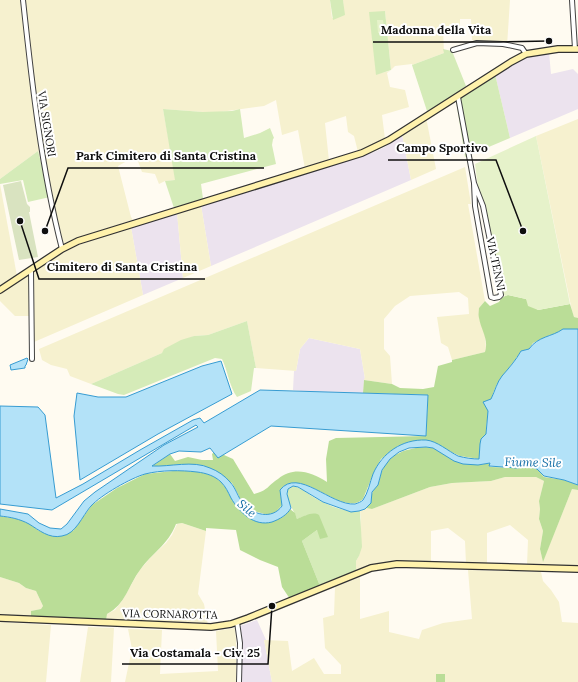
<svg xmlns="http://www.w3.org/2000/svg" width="578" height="682" viewBox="0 0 578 682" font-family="Lora,serif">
<rect width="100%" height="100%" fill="#fffbf1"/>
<g fill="#ece3ee">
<polygon points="549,52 551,74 573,69 578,74 578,109 510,138 495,74 526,56"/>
<polygon points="402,134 411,180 211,266 201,205 300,176 374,152 385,147"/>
<polygon points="177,212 183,278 143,295 131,227"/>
<polygon points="309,338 360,349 365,379 364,379 363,398 293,390 294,371 296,371 300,349"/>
<polygon points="257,620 266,640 264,640 272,682 241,682 242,639 240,626"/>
</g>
<g fill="#f6f1cf">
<polygon points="0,0 330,0 332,18 344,15 343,0 510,0 507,46 472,40 471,19 460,19 460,26 443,28 444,53 412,65 412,64 395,66 391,70 385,11 376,74 390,71 387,73 390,87 405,90 409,107 382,115 385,139 358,152 354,136 348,132 346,116 325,123 329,161 305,169 298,130 282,135 276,100 264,106 220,112 203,112 163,109 176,180 165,181 159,184 155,174 142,172 136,156 118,166 131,217 133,220 80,237 64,245 38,151 0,179"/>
<polygon points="426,117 436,169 411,180 402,134"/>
<polygon points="578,119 578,318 577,318 574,317 572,311 536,136"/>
<polygon points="465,167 471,204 468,204 485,301 479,308 479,318 485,335 486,348 485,352 452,360 448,347 441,343 437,317 469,314 468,298 459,292 410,296 395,306 384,319 384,349 390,356 392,384 364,380 364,378 365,379 360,349 309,338 300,349 296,371 256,368 247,321 208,335 194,336 162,353 91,384 70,376 67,369 51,365 42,360 39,349"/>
<polygon points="0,184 17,276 0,286"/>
<polygon points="201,205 211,266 183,278 177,213"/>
<polygon points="131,227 143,295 34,342 33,316 15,316 0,301 0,293 70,248"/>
<polygon points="505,477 536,477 544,481 539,501 540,509 539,519 543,531 540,549 543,561 572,489 578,490 578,566 527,565 528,540 510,525 487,533 487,564 466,564 465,541 448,528 431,531 431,564 394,563 356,571 356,561 359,556 361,518 360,511 366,508 372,509 430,487 452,483 491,481"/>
<polygon points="182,523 206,531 198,594 204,604 208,625 106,621 107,614 115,610 122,601 139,571 151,557 166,543 172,535 177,524"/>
<polygon points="468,570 541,572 543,581 551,590 559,602 562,622 578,623 578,682 445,682 444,674 436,674 436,682 272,682 264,640 288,641 292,671 314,658 324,674 341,674 341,665 325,648 323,618 334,615 335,587 360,577 360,619 389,611 389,632 419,639 422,630 443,623 472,619"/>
<polygon points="0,577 19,583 26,588 36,591 43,606 41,609 31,611 31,617 0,616"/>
<polygon points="0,622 51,625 46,682 0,682"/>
<polygon points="88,627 114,628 111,682 80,682"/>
<polygon points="235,628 236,639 236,682 125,682 132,649 128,629 162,630 160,674 218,671 216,631"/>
</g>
<g fill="#d5ebb8">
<polygon points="330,0 343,0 345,15 333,20"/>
<polygon points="385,11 391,70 376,75 369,12"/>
<polygon points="443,49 452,51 466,86 450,98 427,111 412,65 444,53"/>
<polygon points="495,74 510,138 465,157 456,101"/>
<polygon points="163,109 203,112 232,111 240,109 244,138 260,133 270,128 274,138 273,139 272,145 276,164 201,184 203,199 174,208 165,181 175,180"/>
<polygon points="38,151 50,197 28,202 23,180 0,184 0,179"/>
<path d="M247,321L256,368H254L251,391L237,397C229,386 228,371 222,359L215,358L124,395L118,394L91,384L162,353L164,349L181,340L194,336L208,335Z"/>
<path d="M293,486C302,488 308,494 315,498C327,505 346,513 360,511L362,547L359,556L356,561V571L320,586L302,541L317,530L327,537L307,515L297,519C294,509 285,501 288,489Z"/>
</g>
<g fill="#badd97">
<path d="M508,295L526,299L538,310L570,304L574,317L578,318V329H563L557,334L550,335L533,343L529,349L521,351C516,359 509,368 503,375C490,391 487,416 486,434C478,442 481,450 479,459L460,456L425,440L408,442L398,446L381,459L374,472L363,499C341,519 302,464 280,490L282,505L275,513L268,515L251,510L241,502L238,494L232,483L196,465L151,467L170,454L175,461L188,457L202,460H213L212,454L215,451L233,459L254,494C269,490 267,486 278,479C294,466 311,472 327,482L326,459L329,441L336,438L426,436L428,395L363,393L364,380L392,384L400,388L423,389L434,387L438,366L452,362V360L485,352C489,339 481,330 479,318C478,314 479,311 479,308L485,301L490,306L499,302C501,298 504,296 508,295Z"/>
<path d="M426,447L433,448L443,453L478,465L491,463L489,466L491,467L517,468L528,466L537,469L544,477L564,480L578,485V490L572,489L543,562L540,549L543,531L539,519L540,509L539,501L544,481L536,477H505L491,481L452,483L430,487L372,509L366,508C373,501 370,498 373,491C374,489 377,486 378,484C380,480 380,475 382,471C389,453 408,448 426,447Z"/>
<path d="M173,471C191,471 214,470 225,487C229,492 232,500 236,506L275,520L283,517L290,509L295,513L297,519C304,516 313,511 319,515L328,537L320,539L317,530L302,541L320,586L290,599L282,587L278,567L260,560L240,550L236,530L206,528V531L182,523L176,524C168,545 152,553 140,570C128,586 126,604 107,614L106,621L31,617V611L41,609L43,606L36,591L26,588L19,583L0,577V516L18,519L29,523L39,531H73L92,505L117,488L145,474Z"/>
<rect x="436" y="674" width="9" height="8"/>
</g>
<polygon fill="#d9e3c0" points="21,181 27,204 30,207 30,212 29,212 38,257 19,260 3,185"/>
<g fill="#e6f2ca">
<polygon points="377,20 383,20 385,33 378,33"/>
<polygon points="536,136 570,304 538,310 528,306 526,299 508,295 505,296 502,291 496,259 479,195 475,164"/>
</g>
<g fill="#b3e2f8" stroke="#379cd2">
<path d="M563,329H578V485L564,480L544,476L537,469L528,466L517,468L489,466L490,463L478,465L463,464L454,461L433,448L426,447L409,448L399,452L390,459L382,470L378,485L372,492L371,503L365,509L359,511L351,512L323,502L298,487L293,486L288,489L287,494L291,508C287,515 280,519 272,522C254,527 239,512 231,498C228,492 226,487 221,482C215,476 206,473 197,472C181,470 161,470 145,474C131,478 101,495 91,506C82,516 76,534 62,536C49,539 39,530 29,524C20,519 10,517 0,516V509L28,514L39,523L50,528L61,529L67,524L84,501L95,492L164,445L198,427L196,425L52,510L0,504V406L38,407L45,415L56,498L83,484L140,450L193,420L200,418L204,423L260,390L428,395L426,436L271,426L218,458L210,448L201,452L179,451L170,454L152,466C170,467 193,460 210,468C218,471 225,476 230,482C236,488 238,498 243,503C253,515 272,520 282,506L280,490C298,467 331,506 355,504C358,503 361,502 363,500C368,493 370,482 373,474C382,453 402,439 426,440C437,441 448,451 458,456C465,458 473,459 479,459L480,444L481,439L486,434L488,411L483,402L491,399C495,391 497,382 502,376C509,368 516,360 521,351L529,349C538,336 552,337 563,329Z"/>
<polygon points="27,358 28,359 26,365 25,366 25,368 11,370 10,365"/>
<polygon points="221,361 232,394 158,434 80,480 74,416 77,393 98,397 126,397 202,366"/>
</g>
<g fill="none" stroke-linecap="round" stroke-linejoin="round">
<defs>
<g id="street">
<path d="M23,0C32,84 41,167 62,249"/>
<polyline points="572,0 575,49"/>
<polyline points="453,50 477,43 503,44 522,48 526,54"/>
<polyline points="458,97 474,183 475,206 491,297 494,298 499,297 501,295 483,206 474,183"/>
<polyline points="31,270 32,359"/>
<polyline points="237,622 240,643 239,682"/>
</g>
<g id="secondary">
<polyline points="0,290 62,249 78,241 362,153 389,140 511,62 526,54 558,49 578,49"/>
<polyline points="0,618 211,627 231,624 248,618 371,568 397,564 578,569"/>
</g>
</defs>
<use href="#street" stroke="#424242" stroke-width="6"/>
<use href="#secondary" stroke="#313131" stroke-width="8"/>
<use href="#street" stroke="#fff" stroke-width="4"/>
<use href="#secondary" stroke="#fff2ac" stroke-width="5.5"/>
</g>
<g text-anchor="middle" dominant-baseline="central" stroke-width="4" stroke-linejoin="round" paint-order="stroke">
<g font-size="11" fill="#0f0f0f" stroke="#fff">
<text transform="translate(47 124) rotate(81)">VIA SIGNORI</text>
<text transform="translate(496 264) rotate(78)">VIA TENNI</text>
<text transform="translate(170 614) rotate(1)">VIA CORNAROTTA</text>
</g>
<g font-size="12" font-style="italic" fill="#126da6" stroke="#fff">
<text transform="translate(533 462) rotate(1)">Fiume Sile</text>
<text transform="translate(247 508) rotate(41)">Sile</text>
</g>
</g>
<path fill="none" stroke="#0f0f0f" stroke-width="1.5" d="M549 41L500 42H373M523 231L496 160H388M45 231L68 168H264M20 221L39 279H205M272 606L268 664H122"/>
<g fill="#0f0f0f" stroke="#fff" stroke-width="1.5">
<circle cx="549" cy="41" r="4"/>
<circle cx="523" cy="231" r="4"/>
<circle cx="45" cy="231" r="4"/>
<circle cx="20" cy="221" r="4"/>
<circle cx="272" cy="606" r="4"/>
</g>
<g font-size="12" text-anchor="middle" font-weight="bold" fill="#0f0f0f" stroke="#fff" stroke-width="4" stroke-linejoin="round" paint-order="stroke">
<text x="436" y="34">Madonna della Vita</text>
<text x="442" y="152">Campo Sportivo</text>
<text x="166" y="160">Park Cimitero di Santa Cristina</text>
<text x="122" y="271">Cimitero di Santa Cristina</text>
<text x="195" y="657">Via Costamala - Civ. 25</text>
</g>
</svg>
